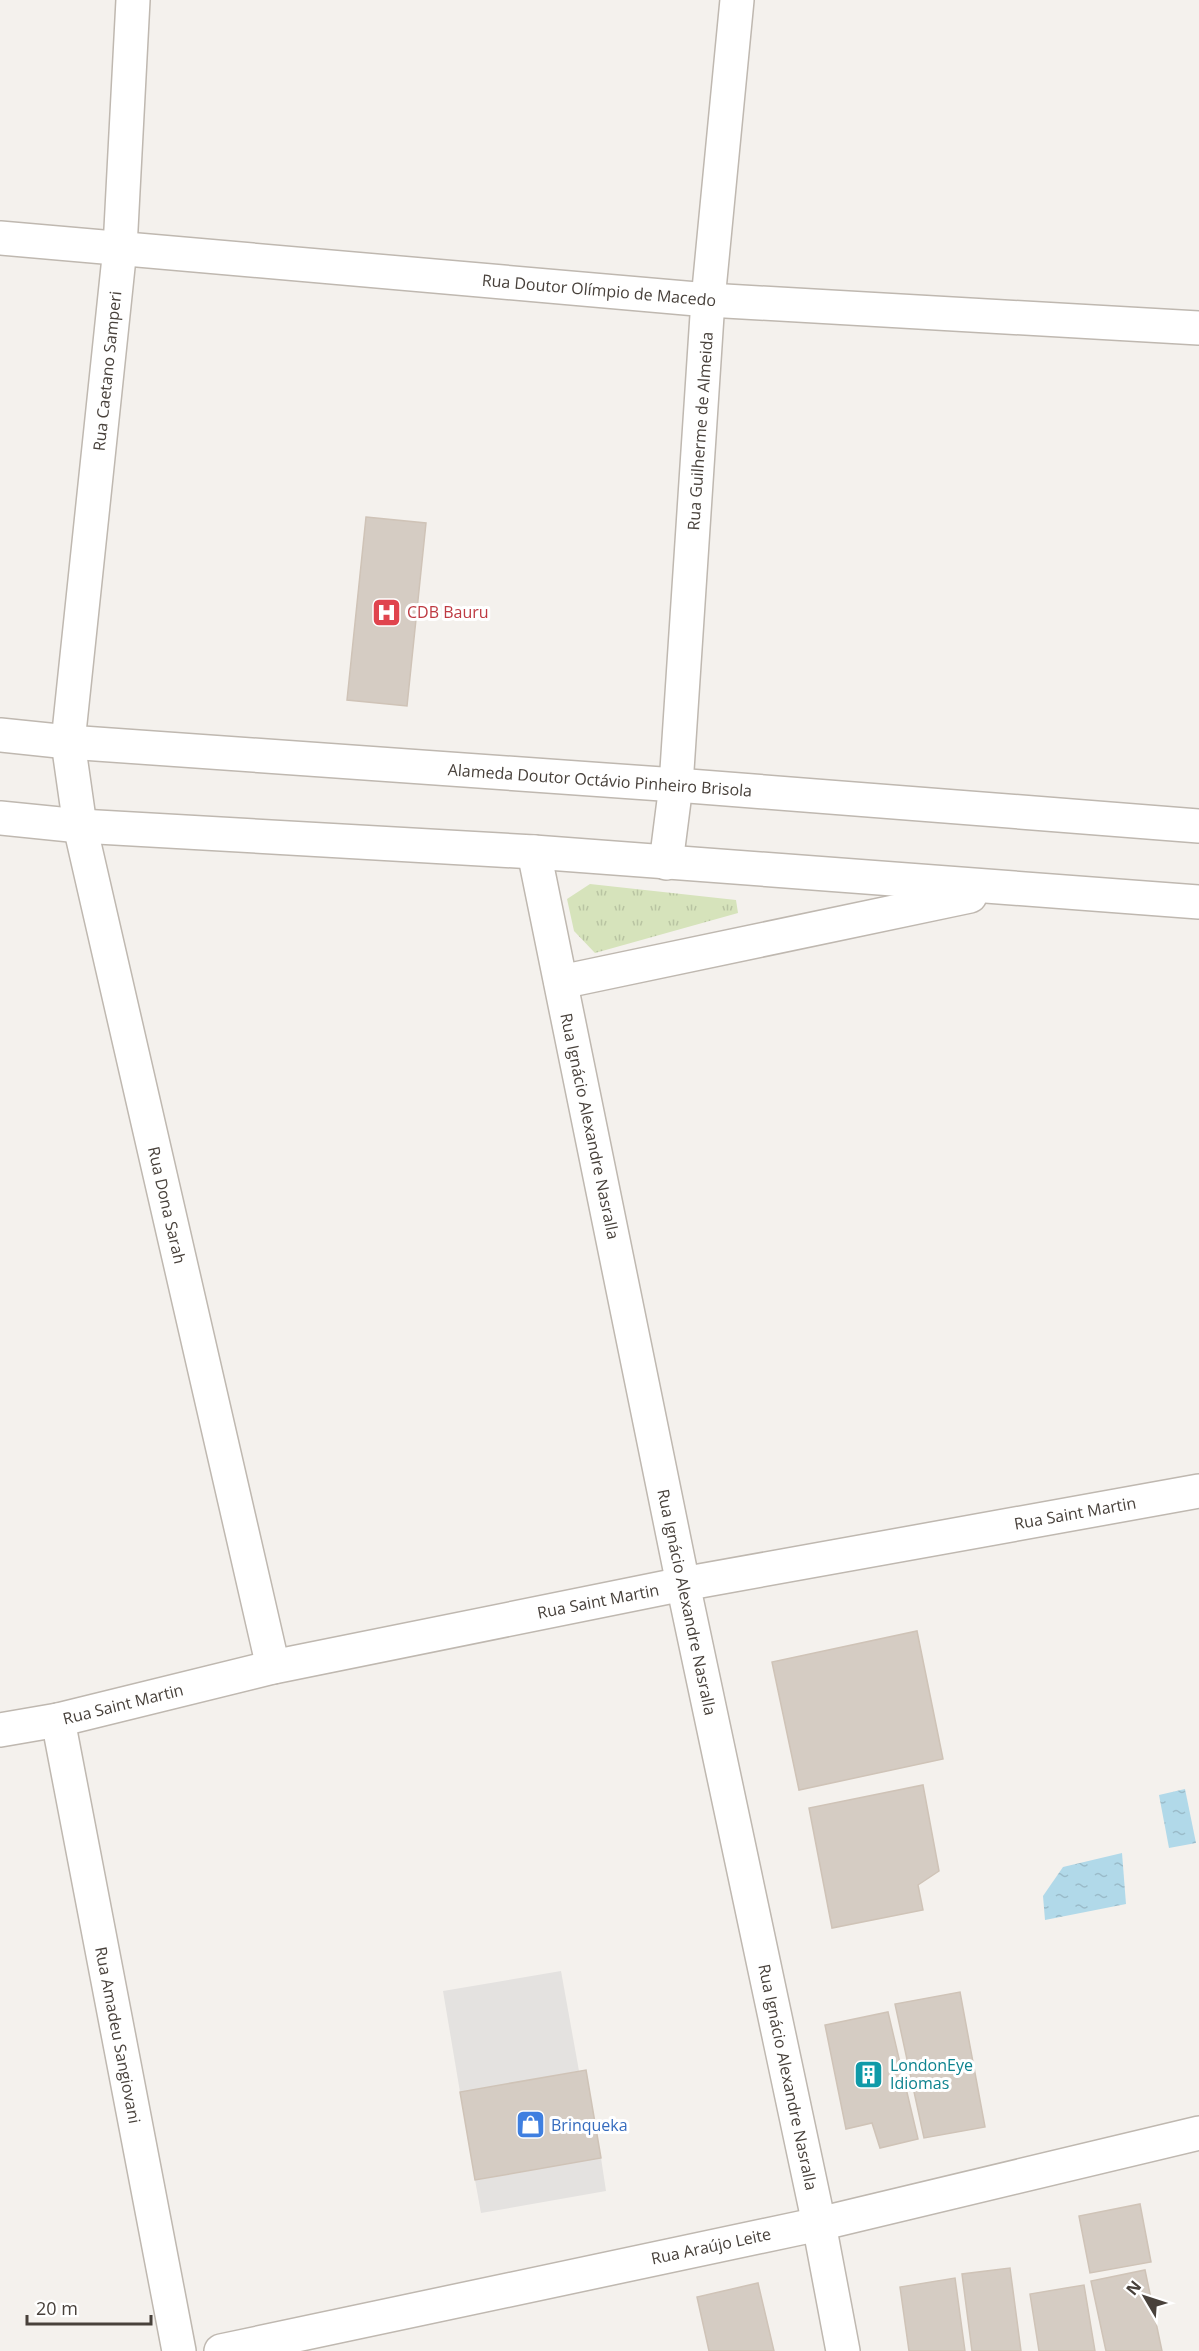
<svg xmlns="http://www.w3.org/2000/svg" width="1199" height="2351" viewBox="0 0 1199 2351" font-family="'Open Sans',sans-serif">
<defs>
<pattern id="park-tufts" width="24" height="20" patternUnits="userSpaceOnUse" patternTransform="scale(1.5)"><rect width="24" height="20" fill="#d6e3bb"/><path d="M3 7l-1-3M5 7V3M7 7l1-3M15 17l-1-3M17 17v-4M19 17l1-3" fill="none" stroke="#b9c4a2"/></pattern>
<pattern id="water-ripples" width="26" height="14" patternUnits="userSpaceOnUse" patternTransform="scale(1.5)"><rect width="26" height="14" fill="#b1d9e9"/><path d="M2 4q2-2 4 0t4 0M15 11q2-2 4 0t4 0" fill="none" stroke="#9abbc9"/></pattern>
</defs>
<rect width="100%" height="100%" fill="#f4f1ed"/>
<polygon fill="url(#park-tufts)" points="590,884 736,900 738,913 595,953 574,931 567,899"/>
<g fill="#e4e2e0">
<polygon points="561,1971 579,2071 460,2092 443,1991"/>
<polygon points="601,2158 606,2191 481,2213 475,2180"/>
</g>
<g fill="url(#water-ripples)">
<polygon points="1185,1789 1196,1843 1169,1848 1159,1795"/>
<polygon points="1122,1853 1126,1904 1045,1920 1043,1896 1063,1867"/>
</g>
<g fill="#d5ccc3" stroke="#cfc3b7" stroke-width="1.5">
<polygon points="366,517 426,523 407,706 347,700"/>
<polygon points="917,1631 943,1759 799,1790 772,1662"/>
<polygon points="923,1785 939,1871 918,1885 923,1910 832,1928 809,1808"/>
<polygon points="960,1992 985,2127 924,2138 895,2004"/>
<polygon points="888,2012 918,2139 880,2148 872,2123 846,2129 825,2025"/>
<polygon points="586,2070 601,2158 475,2180 460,2092"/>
<polygon points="1140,2204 1151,2262 1090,2273 1079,2216"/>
<polygon points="1010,2268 1021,2351 972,2351 962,2274"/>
<polygon points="1145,2270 1162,2351 1106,2351 1091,2281"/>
<polygon points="955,2278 965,2351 909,2351 900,2287"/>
<polygon points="758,2283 774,2351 709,2351 697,2297"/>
<polygon points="1084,2285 1095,2351 1039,2351 1030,2294"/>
</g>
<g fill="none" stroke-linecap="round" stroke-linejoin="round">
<defs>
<g id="minor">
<polyline points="133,0 120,248 68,742 80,826 273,1667"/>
<polyline points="0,238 708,300 1199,328"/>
<polyline points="534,852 683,1584 819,2224 843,2351"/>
<polyline points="666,863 676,785 708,300 737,0"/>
<polyline points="58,1720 179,2351"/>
<polyline points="0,1730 58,1720 273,1667 683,1584 1199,1491"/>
<polyline points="221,2351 819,2224 1199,2133"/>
</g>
<g id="tertiary">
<polyline points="0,735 68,742 676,785 1199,826"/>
<polyline points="0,818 80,826 534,852 1199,902"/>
<polyline points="561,982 970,896"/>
</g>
</defs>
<use href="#minor" stroke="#bfb8b0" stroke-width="36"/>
<use href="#tertiary" stroke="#bfb8b0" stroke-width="36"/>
<use href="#minor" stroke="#fff" stroke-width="33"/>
<use href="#tertiary" stroke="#fff" stroke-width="33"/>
</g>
<defs>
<symbol id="hospital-square" viewBox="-11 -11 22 22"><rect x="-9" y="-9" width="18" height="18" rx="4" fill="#e0444e" stroke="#fff"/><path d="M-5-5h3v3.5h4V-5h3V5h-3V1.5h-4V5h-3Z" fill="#fff"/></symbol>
<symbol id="building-square" viewBox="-11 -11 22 22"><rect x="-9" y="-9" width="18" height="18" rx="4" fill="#0f9aa8" stroke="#fff"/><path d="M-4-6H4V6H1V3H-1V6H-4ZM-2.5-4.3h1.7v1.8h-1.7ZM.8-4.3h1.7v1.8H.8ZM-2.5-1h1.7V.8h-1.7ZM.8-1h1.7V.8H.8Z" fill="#fff"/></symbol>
<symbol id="shop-square" viewBox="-11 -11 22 22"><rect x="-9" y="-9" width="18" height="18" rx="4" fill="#3f7fe0" stroke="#fff"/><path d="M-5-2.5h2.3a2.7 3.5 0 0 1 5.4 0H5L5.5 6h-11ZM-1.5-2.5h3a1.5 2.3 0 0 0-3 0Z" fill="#fff"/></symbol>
</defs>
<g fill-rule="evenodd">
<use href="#hospital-square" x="370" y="596" width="33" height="33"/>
<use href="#building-square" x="852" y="2058" width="33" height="33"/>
<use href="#shop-square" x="514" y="2108" width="33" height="33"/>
</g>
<g text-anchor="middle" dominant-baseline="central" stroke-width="6" stroke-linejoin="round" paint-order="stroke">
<g font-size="16" fill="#48413b" stroke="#fff">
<text transform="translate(599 290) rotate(5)">Rua Doutor Olímpio de Macedo</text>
<text transform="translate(107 371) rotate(-84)">Rua Caetano Samperi</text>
<text transform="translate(700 431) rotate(-86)">Rua Guilherme de Almeida</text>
<text transform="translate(600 780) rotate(4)">Alameda Doutor Octávio Pinheiro Brisola</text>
<text transform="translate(590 1126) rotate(78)">Rua Ignácio Alexandre Nasralla</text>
<text transform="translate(167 1205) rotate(77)">Rua Dona Sarah</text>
<text transform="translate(1075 1513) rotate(-10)">Rua Saint Martin</text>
<text transform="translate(598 1601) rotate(-11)">Rua Saint Martin</text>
<text transform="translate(687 1602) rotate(78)">Rua Ignácio Alexandre Nasralla</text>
<text transform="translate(123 1704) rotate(-14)">Rua Saint Martin</text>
<text transform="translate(118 2035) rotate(79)">Rua Amadeu Sangiovani</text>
<text transform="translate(788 2077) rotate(78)">Rua Ignácio Alexandre Nasralla</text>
<text transform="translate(711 2246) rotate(-12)">Rua Araújo Leite</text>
</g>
<g font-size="16" fill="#be3a42" stroke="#fff" text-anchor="start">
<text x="407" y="612">CDB Bauru</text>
</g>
<g font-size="16" fill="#0d838f" stroke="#fff" text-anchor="start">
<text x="890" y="2065">LondonEye<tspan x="890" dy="18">Idiomas</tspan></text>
</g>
<g font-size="16" fill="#366cbe" stroke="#fff" text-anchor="start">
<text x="551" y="2125">Brinqueka</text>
</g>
</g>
<g transform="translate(1145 2297) rotate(309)" stroke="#ffffff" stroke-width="4.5" paint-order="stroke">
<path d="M0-4.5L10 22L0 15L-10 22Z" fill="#48413b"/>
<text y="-9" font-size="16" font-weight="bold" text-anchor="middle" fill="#48413b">N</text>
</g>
<path d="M27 2315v9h124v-9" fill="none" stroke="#48413b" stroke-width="3"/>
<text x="36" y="2315" font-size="18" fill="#48413b" stroke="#ffffff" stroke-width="4.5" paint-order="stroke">20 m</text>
</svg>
